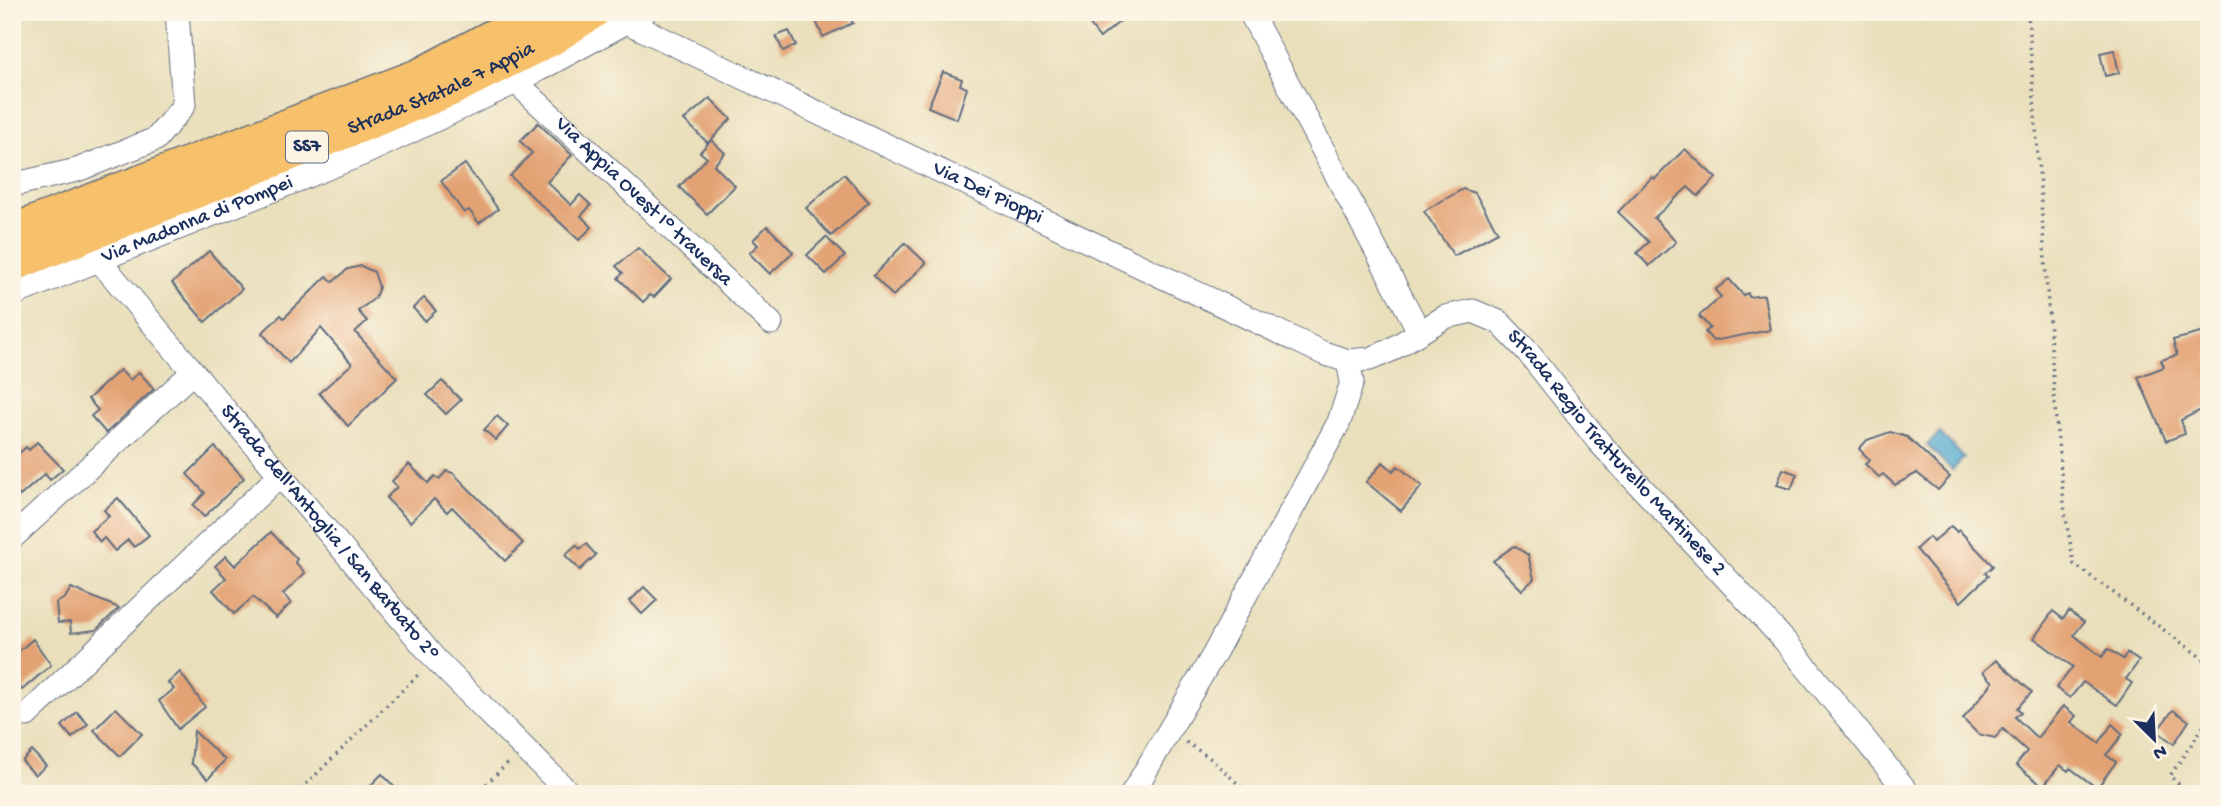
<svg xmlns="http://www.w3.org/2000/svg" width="2221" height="806" viewBox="0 0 2221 806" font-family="'Gochi Hand',sans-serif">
<rect width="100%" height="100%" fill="#fcf5e5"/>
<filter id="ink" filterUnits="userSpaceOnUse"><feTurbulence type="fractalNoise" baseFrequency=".0143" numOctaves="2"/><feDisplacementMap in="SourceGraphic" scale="14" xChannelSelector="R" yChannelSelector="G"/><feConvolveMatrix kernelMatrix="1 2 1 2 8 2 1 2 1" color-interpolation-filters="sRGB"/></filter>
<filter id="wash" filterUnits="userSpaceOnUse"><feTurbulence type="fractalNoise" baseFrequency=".00686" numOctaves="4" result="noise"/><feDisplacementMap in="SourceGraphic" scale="28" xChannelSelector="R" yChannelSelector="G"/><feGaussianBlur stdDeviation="1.57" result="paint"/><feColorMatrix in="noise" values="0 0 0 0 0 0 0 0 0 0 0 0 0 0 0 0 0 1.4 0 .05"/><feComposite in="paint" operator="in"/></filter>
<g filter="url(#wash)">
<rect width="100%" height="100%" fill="#e9dfbb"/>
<polygon fill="#56abd2" stroke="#386d98" stroke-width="2" points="1940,433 1964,458 1952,470 1927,445"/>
<g id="blocks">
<g fill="#e3a273">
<polygon points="812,12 848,12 853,23 823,37"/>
<polygon points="1088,12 1131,12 1100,38 1089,24 1094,21"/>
<polygon points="789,31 796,45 783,51 776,36"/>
<polygon points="2114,50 2119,73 2105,76 2100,53"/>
<polygon points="943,72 962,79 960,85 967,88 957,119 928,107"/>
<polygon points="710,98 731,119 708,143 684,120"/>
<polygon points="538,123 572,155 547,182 571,205 580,195 591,205 581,216 592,227 579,240 510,176 532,153 520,141"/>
<polygon points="711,140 725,153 714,165 735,186 707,214 679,187 707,158 700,152"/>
<polygon points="1685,149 1716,178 1698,196 1688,187 1654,218 1676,242 1649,266 1637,253 1649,242 1618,212 1652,177 1655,179"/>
<polygon points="465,164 498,209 479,223 469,210 464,213 441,181"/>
<polygon points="844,174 869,202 831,236 806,208"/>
<polygon points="1463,189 1475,193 1498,232 1454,256 1424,211"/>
<polygon points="767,226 793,252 770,274 749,253 758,245 753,240"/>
<polygon points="826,237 845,256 826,274 807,255"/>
<polygon points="905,243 926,263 893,296 873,276"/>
<polygon points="638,248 671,279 654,297 650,295 643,302 618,278 623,273 616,266"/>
<polygon points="209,251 242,289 205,322 172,283"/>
<polygon points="361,266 374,272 379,287 375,298 358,311 367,321 355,332 397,378 348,426 319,393 352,364 321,328 289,363 262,333 281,315 284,318 327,276 333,282 348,269"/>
<polygon points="1729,279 1743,295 1748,293 1749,297 1764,295 1770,330 1713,341 1705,332 1710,328 1699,316 1721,297 1715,290"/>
<polygon points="424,298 436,311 425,321 413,308"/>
<polygon points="2209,331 2209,406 2181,420 2185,434 2166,441 2138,377 2164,367 2161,360 2177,355 2173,340"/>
<polygon points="120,370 130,380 139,372 154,389 106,433 91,416 98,410 88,399"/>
<polygon points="442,381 461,400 446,414 427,395"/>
<polygon points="497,416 508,426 496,440 484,430"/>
<polygon points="1890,432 1907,437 1950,477 1938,490 1917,473 1895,485 1883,474 1879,477 1865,464 1870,460 1859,449 1867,440"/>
<polygon points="37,442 63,469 50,480 45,474 20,496 12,487 12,460 26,447 29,450"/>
<polygon points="215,447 244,478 204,517 193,505 205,493 187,474"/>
<polygon points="1383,462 1393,471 1398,466 1422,486 1401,511 1366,482"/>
<polygon points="409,464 428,483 435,476 439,479 447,471 453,473 523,543 505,561 452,507 447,512 434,499 410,522 386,498 397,487 392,481"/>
<polygon points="1783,469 1797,474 1791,489 1777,485"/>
<polygon points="118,498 149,535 134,547 128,540 115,551 104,538 100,542 91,531 109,516 104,510"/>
<polygon points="1951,526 1957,532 1959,530 1993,566 1985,573 1988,576 1961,602 1916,549 1929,537 1933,542"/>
<polygon points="271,532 297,559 295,562 305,573 283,594 291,603 276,618 253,597 234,614 213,590 226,578 215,566 226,556 235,566"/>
<polygon points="586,544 596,555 580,570 565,555 576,545 580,549"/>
<polygon points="1514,546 1528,555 1534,579 1522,590 1493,561"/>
<polygon points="644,587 657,600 642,614 630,601"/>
<polygon points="71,588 119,608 96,630 71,633 70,622 58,623 56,603 65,598"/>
<polygon points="2053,611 2063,619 2069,611 2084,622 2074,635 2102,657 2108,649 2123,659 2127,653 2139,661 2126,679 2132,683 2117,705 2083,682 2070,698 2056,688 2073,667 2034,638"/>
<polygon points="33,639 51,665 22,690 12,678 12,657"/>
<polygon points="1996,660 2032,692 2017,708 2021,712 2015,717 2037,738 2063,706 2076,716 2071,722 2099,743 2112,724 2123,734 2106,755 2116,762 2097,788 2070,768 2068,771 2060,765 2043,786 2016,765 2027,751 2003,729 1995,738 1978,734 1963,719 1993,682 1983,672"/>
<polygon points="180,672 205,707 178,729 159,701 174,689 168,683"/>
<polygon points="116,708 142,734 120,756 94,730"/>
<polygon points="2173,710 2189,721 2174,744 2157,731"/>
<polygon points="77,712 88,724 72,738 62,726"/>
<polygon points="194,731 225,760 208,779 191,763"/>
<polygon points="32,751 46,766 35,775 22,761"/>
<polygon points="382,774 401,794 362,794"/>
</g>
</g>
</g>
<g filter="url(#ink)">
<use href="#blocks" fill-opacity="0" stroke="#636d7f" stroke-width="2"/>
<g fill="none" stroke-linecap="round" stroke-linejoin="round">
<defs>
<g id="minor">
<polyline points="1250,12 1419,331"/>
<path id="s1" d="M629,23L1323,353L1348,361"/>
<path id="s2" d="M516,82L771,323"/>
<polyline points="12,185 77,170 156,139 184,105 177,12"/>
<path id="s3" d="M99,260L435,659L570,794"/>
<path id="s4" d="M12,295L367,152L516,82L645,12"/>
<polyline points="12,538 193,372"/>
<polyline points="27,715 280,475"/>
<path id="s5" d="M1132,794L1214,654L1339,422L1352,382L1348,361L1370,359L1389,351L1445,317L1473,311L1499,322L1527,351L1599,442L1785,641L1909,794"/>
</g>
<g id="highway">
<polyline points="12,231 420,75 538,12"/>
<path id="s6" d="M12,265L450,90L551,39L593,12"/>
</g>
</defs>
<use href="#minor" stroke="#636d7f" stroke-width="25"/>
<use href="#highway" stroke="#636d7f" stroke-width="36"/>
<g stroke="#636d7f" stroke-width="3.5" stroke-dasharray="2 5" stroke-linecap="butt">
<polyline points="2028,12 2056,421 2065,513 2074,564 2209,663"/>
<polyline points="1186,742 1211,759 1249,794"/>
<polyline points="296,794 420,673"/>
<polyline points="476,794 510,761"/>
<polyline points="2189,794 2170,776 2209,718"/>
</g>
<use href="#minor" stroke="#fff" stroke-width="23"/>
<use href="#highway" stroke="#f7c06b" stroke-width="33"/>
</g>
</g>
<g text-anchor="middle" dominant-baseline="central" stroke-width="7" stroke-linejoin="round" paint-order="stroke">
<rect fill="#fcf5e5" stroke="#5e6a86" stroke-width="2" x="286" y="131.5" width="42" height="31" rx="5"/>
<g font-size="19" font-weight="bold" fill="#1b2f5e">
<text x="307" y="147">SS7</text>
</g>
<g font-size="21" fill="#1b2f5e" stroke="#fcf5e5">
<text stroke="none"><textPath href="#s6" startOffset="464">Strada Statale 7 Appia</textPath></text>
<text stroke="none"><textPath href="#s1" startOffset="397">Via Dei Pioppi</textPath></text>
<text stroke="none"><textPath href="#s2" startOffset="175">Via Appia Ovest I° traversa</textPath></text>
<text stroke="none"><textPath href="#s4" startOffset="200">Via Madonna di Pompei</textPath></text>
<text stroke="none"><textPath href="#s5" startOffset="830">Strada Regio Tratturello Martinese 2</textPath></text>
<text stroke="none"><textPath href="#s3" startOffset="357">Strada dell'Antoglia / San Barbato 2°</textPath></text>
</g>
</g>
<rect width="2221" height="806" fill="none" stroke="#fcf5e5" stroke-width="42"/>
<g transform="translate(2154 739) rotate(156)" stroke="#fcf5e5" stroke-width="5" paint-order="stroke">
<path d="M0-5L12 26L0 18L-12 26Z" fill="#1b2f5e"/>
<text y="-10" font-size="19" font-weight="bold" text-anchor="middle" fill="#1b2f5e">N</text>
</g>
</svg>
